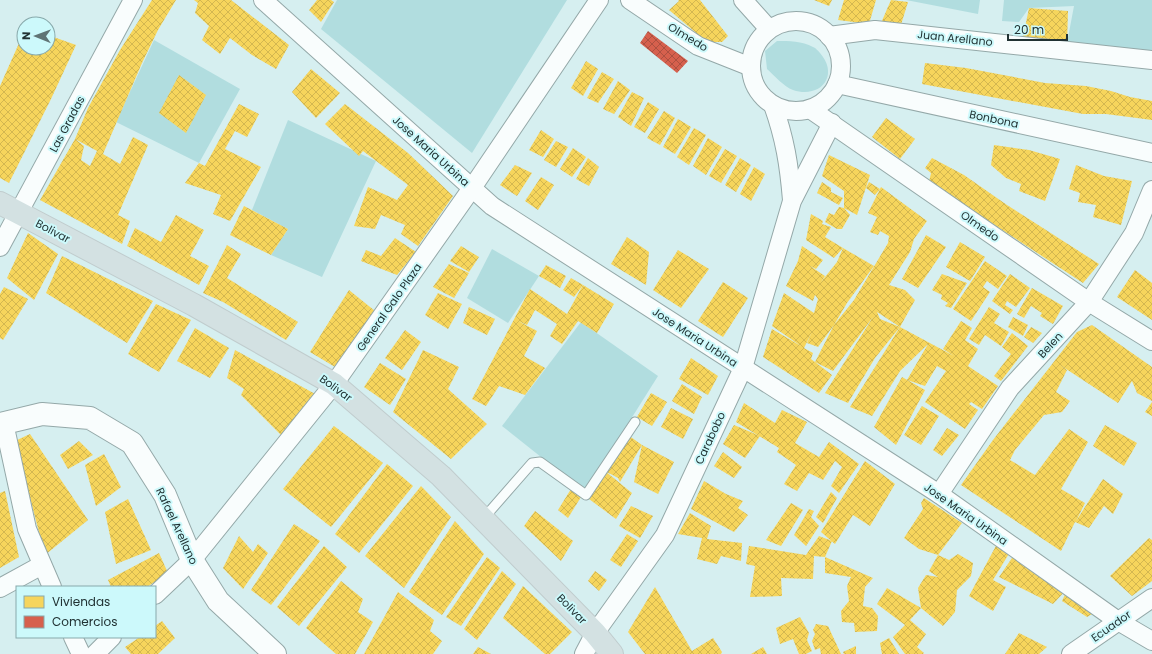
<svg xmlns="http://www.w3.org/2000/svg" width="1152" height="654" viewBox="0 0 1152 654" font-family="Poppins,sans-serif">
<defs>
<pattern id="homes-cross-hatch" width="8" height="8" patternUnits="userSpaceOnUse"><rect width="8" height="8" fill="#f6d55c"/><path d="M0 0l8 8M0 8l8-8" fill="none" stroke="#d3b750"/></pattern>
<pattern id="shops-cross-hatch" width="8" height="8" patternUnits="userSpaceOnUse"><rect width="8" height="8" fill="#d6604d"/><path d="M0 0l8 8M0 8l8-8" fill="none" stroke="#ad5041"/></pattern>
</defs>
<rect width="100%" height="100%" fill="#d6eff0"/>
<g fill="#b1dddf">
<polygon points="337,0 567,0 472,153 321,29"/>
<polygon points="906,0 980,0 978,14"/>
<polygon points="1004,0 1152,0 1152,52 1067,43 1074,6 1029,8 1019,22 1002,21"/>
<polygon points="154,40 240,89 199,163 116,122"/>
<path d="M777,41C789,41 802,41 813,47C816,48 818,51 820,53C840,76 820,99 793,90C784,87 774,75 767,69L765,51Z"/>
<polygon points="288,120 376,161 322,277 271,255 288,229 252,210"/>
<polygon points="492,249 539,276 508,323 467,298"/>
<polygon points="581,322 658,376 585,492 502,426"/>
</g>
<g fill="url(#homes-cross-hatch)" fill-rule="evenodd">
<polygon points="152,0 176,0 158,30 142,63 103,154 120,164 133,137 148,145 118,215 130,221 122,244 40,200 75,139 84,146 81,160 90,166 97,151 75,139 88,108 120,50"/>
<polygon points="194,0 231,0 289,45 276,69 252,55 230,38 220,54 202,40 209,26 195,13 198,3"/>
<polygon points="317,0 331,0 334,2 321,22 309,10"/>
<polygon points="678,0 700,0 728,36 722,42 707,42 669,10 679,1"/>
<polygon points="814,0 832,0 829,6"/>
<polygon points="844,0 876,0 869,24 838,20"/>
<polygon points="891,0 908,2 900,28 881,23"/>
<polygon points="1029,8 1068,11 1067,43 1023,37"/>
<polygon points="24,32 24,48 48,48 48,35 76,45 51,99 9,183 0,178 0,86"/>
<polygon points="586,61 598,69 583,96 571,88"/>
<polygon points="925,63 966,68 1045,83 1086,86 1111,91 1130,97 1152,101 1152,120 1106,114 1083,114 922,84"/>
<polygon points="311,69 340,93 316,118 292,92"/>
<polygon points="602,72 614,79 598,103 587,98"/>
<polygon points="179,75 206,95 186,133 159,113"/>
<polygon points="618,81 630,90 614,114 603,109"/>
<polygon points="632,92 644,98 631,126 618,117"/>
<polygon points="648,102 659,109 645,133 634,127"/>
<polygon points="239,104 259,114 247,137 235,131 225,149 261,167 230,221 213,214 221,195 185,183 199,163 205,166"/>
<polygon points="345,104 408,153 453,196 418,246 401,234 405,225 381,215 375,229 354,226 368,187 397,200 408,185 363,151 359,156 325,124"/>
<polygon points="664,111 675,118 660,145 647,138"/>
<polygon points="886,118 915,139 900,159 872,137"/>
<polygon points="678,119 691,127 675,154 663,147"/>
<polygon points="694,128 706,135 689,165 677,157"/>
<polygon points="541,130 554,139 543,157 529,150"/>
<polygon points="708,138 722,147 706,175 693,166"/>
<polygon points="556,141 568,147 556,167 544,160"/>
<polygon points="994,145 1029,150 1060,159 1045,201 1019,191 1021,184 1006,178 991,165"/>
<polygon points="573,148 586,157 572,177 560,169"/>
<polygon points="725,149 737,156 721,183 709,176"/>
<polygon points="829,155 870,175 857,215 844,208 850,215 842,229 837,229 825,222 829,213 834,215 839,207 844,208 844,191 822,176"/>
<polygon points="588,158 599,167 589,186 576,179"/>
<polygon points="740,158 751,165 736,192 725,185"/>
<polygon points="932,158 964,175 1007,205 1099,264 1083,283 929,182 931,173 925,168"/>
<polygon points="515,165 532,173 517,196 500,185"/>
<polygon points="1076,165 1104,176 1132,181 1121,225 1093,217 1096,205 1078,202 1080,193 1069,189"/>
<polygon points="754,167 765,174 751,201 740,194"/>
<polygon points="541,177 554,185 538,210 525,201"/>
<polygon points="822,182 831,188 831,192 843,198 839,205 817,193"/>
<polygon points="869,182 880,189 875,195 866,188"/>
<path d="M881,187L927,221L914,239L910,252L889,285L905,290L915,300L900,327L875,358L848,403L825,393L873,317L833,371L815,362L834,325L818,347L807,343L812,332L804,348L813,353L811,359L832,375L819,393L763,357L772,329L801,346L772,326L784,293L814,313L818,299L815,295L813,301L786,286L798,261L802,246L823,260L816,269L810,266L825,276L821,282L837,262L843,248L874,266L847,303L834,325L854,300L888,243L889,236L880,231L878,235L870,232L877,217L868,213ZM877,312L900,327L880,319Z"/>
<polygon points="244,206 288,229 271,255 230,235"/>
<polygon points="811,214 823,221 822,224 831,227 825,237 843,248 834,258 806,240"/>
<polygon points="176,215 204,230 190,256 209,266 199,285 127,246 135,228 161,242"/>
<polygon points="28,233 58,254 34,300 7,278"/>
<polygon points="926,235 946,247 918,288 902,279"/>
<polygon points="627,237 649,252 646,285 611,264"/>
<polygon points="395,238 416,252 397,275 361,261 366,250 381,256"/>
<polygon points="960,242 985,257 970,281 946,267"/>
<polygon points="227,245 241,254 227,278 298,322 286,340 223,302 203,293"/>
<polygon points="461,246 479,257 469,272 450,261"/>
<polygon points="678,250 709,269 681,308 653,290"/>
<polygon points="62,256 153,301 127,343 46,293"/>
<polygon points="985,261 1007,276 998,289 987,281 983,287 990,292 971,321 953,309"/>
<polygon points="449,264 469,273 454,298 433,287"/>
<polygon points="546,265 566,276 560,288 539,276"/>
<polygon points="1135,270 1152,283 1152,320 1117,297"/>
<polygon points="942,274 967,283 951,308 945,306 948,303 941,299 942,295 932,290"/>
<polygon points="1010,274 1030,288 1016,307 1007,301 1005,305 1013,310 1010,314 992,301"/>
<polygon points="571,278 583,285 574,297 563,290"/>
<polygon points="723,282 748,298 723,337 698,321"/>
<polygon points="583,285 614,304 597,333 578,321 562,344 550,336 557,324 535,310 527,325 518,321 537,331 524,356 545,368 525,395 499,386 486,406 472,399 530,289 567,314"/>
<polygon points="4,287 28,299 3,340 0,338 0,294"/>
<polygon points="1032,288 1063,306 1053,324 1040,316 1042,313 1031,306 1024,318 1017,314"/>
<polygon points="349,290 375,311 340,370 310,352"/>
<polygon points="438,293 462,304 448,329 425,315"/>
<polygon points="156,304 191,320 159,372 128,354"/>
<polygon points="469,307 495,319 487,335 463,323"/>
<polygon points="989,307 1000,314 994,323 1009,332 1001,346 985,335 979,345 969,339"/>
<polygon points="1013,317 1028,325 1023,336 1008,327"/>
<polygon points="961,321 972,328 965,340 978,349 968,366 998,386 982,409 971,402 969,404 978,410 965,429 925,402 946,371 937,366 925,386 907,380 928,344 900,371 872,416 850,407 900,327 954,356 943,349"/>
<polygon points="1092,325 1152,367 1152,401 1137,393 1132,381 1118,403 1060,365 1067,370 1056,392 1070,401 1062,412 1044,415 1015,450 1010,460 1035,475 1069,429 1088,442 1061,489 1085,503 1076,521 1103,479 1123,494 1113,514 1104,506 1089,528 1075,522 1061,551 961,485 993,440 1077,332"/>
<polygon points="1031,327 1042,333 1033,343 1024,337"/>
<polygon points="195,328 229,348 210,378 177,361"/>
<polygon points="405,330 421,342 402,370 385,358"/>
<polygon points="1012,333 1028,346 1001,381 994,376 1011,354 1002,347"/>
<polygon points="235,350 317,395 285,439 241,395 244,389 227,378"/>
<polygon points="423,350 459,367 448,389 487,424 451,459 393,412"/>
<polygon points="691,358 718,376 708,395 679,379"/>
<polygon points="380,363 406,379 390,405 364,387"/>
<polygon points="902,377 925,390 896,445 874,427"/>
<polygon points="682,384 702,397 694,414 672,401"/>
<polygon points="651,393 667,402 652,426 637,417"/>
<polygon points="1152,402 1152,416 1145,412"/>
<polygon points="744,403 775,423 782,410 807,422 795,443 819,457 829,442 859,464 839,493 831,486 842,467 835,461 823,480 809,473 797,491 784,484 796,465 777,452 779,448 736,422"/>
<polygon points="922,406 939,416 921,445 904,435"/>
<polygon points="671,408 693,419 683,439 661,427"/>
<polygon points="734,425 760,436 745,458 723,444"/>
<polygon points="1105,425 1137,443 1124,466 1093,446"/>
<polygon points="334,426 383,463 331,527 283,489"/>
<polygon points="947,428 959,435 942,456 933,450"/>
<polygon points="30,434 88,520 45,555 15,441"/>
<polygon points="628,435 642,445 620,482 618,478 605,471 632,493 616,519 589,499 605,471"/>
<polygon points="79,441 93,455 68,469 60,455"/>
<polygon points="642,445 674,462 658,494 634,482"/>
<polygon points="723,452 742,467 734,478 714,466"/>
<polygon points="104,454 121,487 96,506 85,465"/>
<polygon points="865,461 895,484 870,526 853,515 835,544 821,532"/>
<polygon points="387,464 413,486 359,553 335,534"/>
<polygon points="704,481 726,494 743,501 738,508 748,515 734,532 691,509"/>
<polygon points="421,486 451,517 404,588 365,556"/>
<polygon points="571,489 581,497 568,518 558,510"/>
<polygon points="5,491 19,557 0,568 0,493"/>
<polygon points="831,492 837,498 823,523 816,517"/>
<polygon points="924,498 962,523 938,555 949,560 958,554 973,563 971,576 957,590 955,612 943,626 921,608 918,588 926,575 938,577 929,571 938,555 919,549 904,538 923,509 921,503"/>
<polygon points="128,499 151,550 116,564 105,512"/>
<polygon points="791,503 803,510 781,546 766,540"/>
<polygon points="631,506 653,516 640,538 619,526"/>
<polygon points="809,509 814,511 811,517 819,526 806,546 794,535"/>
<polygon points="535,511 573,541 561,561 524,526"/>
<polygon points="690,513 711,526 707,539 742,543 741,561 721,556 717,564 697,559 702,538 678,534"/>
<polygon points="455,521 484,554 442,615 409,592"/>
<polygon points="294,524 320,541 271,605 251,590"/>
<polygon points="627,534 638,541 621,567 610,560"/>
<polygon points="239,536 253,552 258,544 268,553 243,589 223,568"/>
<polygon points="819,536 832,541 825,557 814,556 813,579 781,578 782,596 750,597 755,566 746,564 749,546 806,555"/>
<polygon points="1149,538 1152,540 1152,581 1132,596 1110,576"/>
<polygon points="998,542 1010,552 993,580 1006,587 993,611 969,596"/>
<polygon points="324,546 347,567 299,626 277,607"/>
<polygon points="159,553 168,573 147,587 111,587 108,580"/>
<polygon points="1014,555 1068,588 1099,610 1087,617 1062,601 1068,588 1053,604 999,577"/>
<polygon points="487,557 500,568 461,626 446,617"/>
<polygon points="825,557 873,578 865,587 863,606 872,608 878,616 877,631 855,632 854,623 842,622 841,611 849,601 847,586 851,577 825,573"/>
<polygon points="502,571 516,584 477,640 464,629"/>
<polygon points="595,571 607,580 599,591 588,581"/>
<polygon points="341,581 363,599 358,612 373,622 355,654 336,654 306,628"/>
<polygon points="523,586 572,632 550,654 545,654 503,618"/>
<polygon points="655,587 692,651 713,638 722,652 721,654 645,654 628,632"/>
<polygon points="887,588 921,608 910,620 926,634 917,647 924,653 923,654 905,654 893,637 905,625 877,604"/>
<polygon points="398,592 434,620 430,631 442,641 433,654 364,654"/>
<polygon points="800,617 809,633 807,640 812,651 806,654 799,654 793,639 780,644 776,628"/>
<polygon points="162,621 175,638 158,654 131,654 125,647 140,637 155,637 155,626"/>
<polygon points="816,624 828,626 841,654 821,654 820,648 815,650 812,641 815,634 813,630"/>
<polygon points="1019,633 1047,647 1039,654 1005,654"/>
<polygon points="889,638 899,654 882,654 880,643"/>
<polygon points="856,646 856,654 844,654 843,652"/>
<polygon points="478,647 491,654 473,654"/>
<polygon points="763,647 767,654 751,654"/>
</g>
<polygon fill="url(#shops-cross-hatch)" points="648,31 688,61 677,73 640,43"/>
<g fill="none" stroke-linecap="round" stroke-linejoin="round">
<defs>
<polyline id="lane" points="483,519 532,463 540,462 586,495 635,422"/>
<g id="street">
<polyline points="263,0 492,206 939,494 1118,621 1152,641"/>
<polyline points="630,0 698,46 751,67"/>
<polyline points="743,0 769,29"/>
<circle cx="796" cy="66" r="45"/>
<polyline points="829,36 875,30 1152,60"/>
<polyline points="837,84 1152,153"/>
<path d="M773,105C785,139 789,164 792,200"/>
<polyline points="810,109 1089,302 1152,341"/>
<polyline points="0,247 133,0"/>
<polyline points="4,423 27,529 52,587"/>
<polyline points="939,494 1010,388 1089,302 1134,233 1152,190"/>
<polyline points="0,588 42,565"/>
<polyline points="155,595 192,560 334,384 472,188 599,0"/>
<polyline points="73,637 81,654"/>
<polyline points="95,654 112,637"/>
<polyline points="584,654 595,633 665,535 743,368 792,201 832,123"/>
<polyline points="1071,654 1152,598"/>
</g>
<polyline id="secondary" points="0,424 42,414 90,418 132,443 165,495 192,560 218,601 275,654"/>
<polyline id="primary" points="0,203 194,305 334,384 441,476 595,633 612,654"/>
</defs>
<use href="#lane" stroke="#94a8a8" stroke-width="11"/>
<use href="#street" stroke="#94a8a8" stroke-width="20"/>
<use href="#secondary" stroke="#94a8a8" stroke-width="24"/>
<use href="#primary" stroke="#c0cccd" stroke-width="24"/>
<use href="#lane" stroke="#f9fdfd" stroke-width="9"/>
<use href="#street" stroke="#f9fdfd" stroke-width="18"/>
<use href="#secondary" stroke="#f9fdfd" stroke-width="22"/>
<use href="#primary" stroke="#d3e1e2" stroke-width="22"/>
</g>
<g text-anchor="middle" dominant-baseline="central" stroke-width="4" stroke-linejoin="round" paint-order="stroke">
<g font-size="11" fill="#213233" stroke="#ccf9fb">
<text transform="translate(688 37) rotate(31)">Olmedo</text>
<text transform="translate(955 38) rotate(6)">Juan Arellano</text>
<text transform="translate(994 119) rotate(12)">Bonbona</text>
<text transform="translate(67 124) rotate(-62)">Las Gradas</text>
<text transform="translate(431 151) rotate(42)">Jose Maria Urbina</text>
<text transform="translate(980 226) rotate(35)">Olmedo</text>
<text transform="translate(53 231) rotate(28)">Bolivar</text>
<text transform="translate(389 307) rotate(-55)">General Galo Plaza</text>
<text transform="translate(695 337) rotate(33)">Jose Maria Urbina</text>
<text transform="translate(1050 345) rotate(-47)">Belen</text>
<text transform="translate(336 388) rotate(36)">Bolivar</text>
<text transform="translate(710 438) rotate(-65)">Carabobo</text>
<text transform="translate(966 514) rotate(35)">Jose Maria Urbina</text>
<text transform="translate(177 526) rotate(65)">Rafael Arellano</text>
<text transform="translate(572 609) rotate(46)">Bolivar</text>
<text transform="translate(1111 626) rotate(-35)">Ecuador</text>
</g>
</g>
<rect x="16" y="586" width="140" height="52" fill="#ccf9fb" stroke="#88a9ab"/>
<rect x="24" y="596" width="20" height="12" fill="#f6d55c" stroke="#88a9ab"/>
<text x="52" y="606" font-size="12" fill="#213233">Viviendas</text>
<rect x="24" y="616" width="20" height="12" fill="#d6604d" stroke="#88a9ab"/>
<text x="52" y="626" font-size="12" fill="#213233">Comercios</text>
<g transform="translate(36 36) rotate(271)"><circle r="19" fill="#ccf9fb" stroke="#88a9ab"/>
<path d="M0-3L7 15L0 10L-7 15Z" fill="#607475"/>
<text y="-6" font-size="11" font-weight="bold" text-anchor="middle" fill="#213233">N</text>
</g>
<path d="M1008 34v6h59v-6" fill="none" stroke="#213233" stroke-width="2"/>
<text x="1014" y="34" font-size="12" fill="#213233" stroke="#ccf9fb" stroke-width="3" paint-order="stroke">20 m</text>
</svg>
